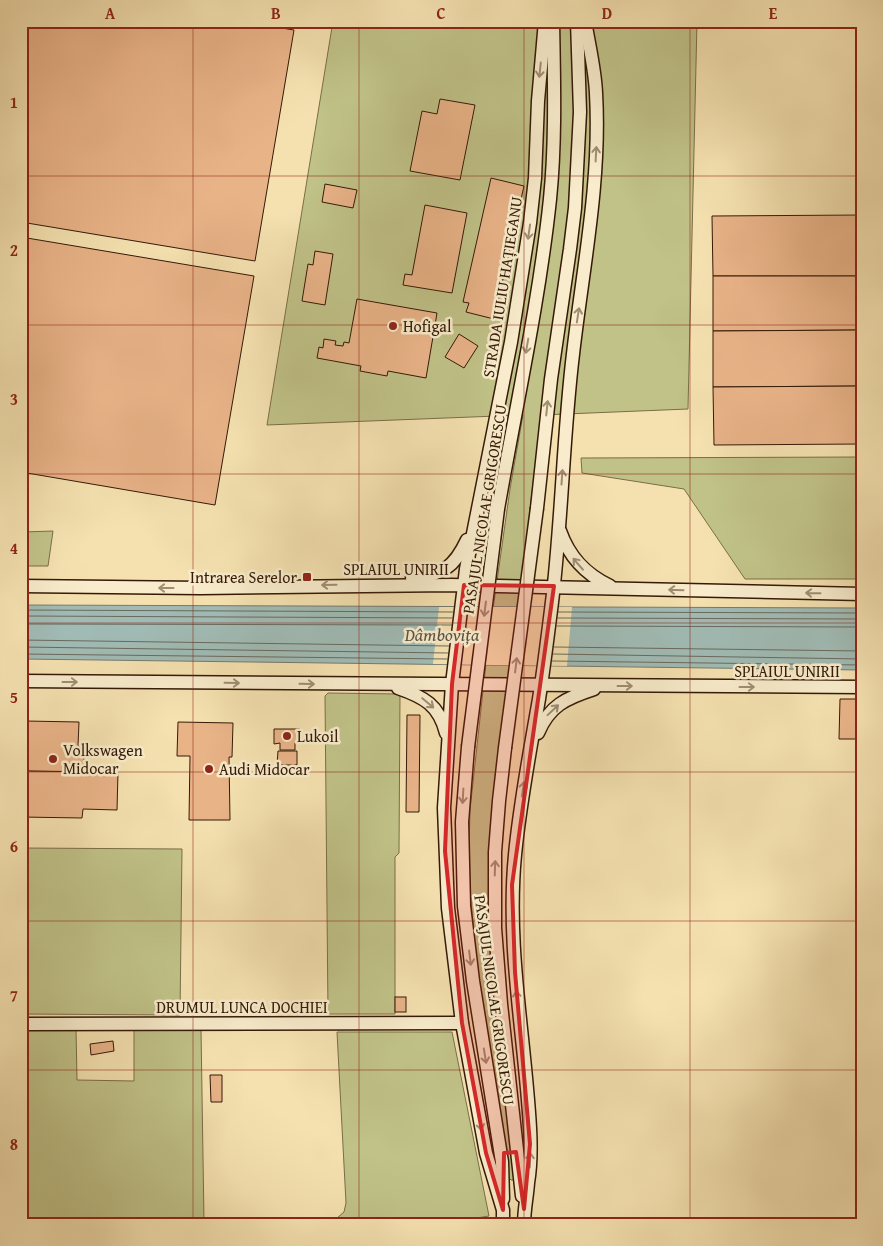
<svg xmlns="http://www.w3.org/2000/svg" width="883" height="1246" viewBox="0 0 883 1246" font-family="'Gentium Book Plus',serif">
<rect width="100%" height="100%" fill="#f5e1b0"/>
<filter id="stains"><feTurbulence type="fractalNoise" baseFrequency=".004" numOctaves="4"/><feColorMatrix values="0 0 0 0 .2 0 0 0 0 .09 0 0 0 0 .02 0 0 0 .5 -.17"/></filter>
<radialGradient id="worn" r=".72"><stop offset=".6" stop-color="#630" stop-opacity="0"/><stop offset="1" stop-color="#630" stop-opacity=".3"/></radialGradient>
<g fill="#c0c288" stroke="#7a6e47">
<polygon points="333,21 697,21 688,409 541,415 520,596 490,927 495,1001 514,1180 511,1180 508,1177 477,968 470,890 469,851 470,810 488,645 510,489 523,415 267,425"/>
<polygon points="862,457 862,579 745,579 684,489 582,473 581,458"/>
<polygon points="21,531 22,532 53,531 48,566 21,566"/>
<polygon points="328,693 400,694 399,853 395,857 395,1014 328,1014 325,696"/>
<polygon points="21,848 182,849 180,1015 21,1014"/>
<polygon points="23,1028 76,1029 77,1080 134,1081 134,1030 201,1029 204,1222 337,1218 344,1212 346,1203 337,1032 452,1032 489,1216 434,1225 22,1225"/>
</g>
<polygon fill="#a0bbb5" stroke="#757a6f" points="21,605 862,608 862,670 21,659"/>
<polygon fill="#f5e1b0" points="439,607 572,607 567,666 433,664"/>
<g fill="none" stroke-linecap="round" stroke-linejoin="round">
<g stroke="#6a6a5e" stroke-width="1">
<polyline points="21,610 453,612"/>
<polyline points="558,612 862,613"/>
<polyline points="21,616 452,618"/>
<polyline points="558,618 862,619"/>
<polyline points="21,624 452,625"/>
<polyline points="557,626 862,627"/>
<polyline points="21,640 449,646"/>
<polyline points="21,647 448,653"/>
<polyline points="554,647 862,651"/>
<polyline points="21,654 447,659"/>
<polyline points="553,654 862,659"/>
<polyline points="552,661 862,665"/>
</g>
</g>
<g fill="#e9b388" stroke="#341906">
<polygon points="21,21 239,21 294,30 255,261 21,222"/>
<polygon points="440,99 475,105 460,180 410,171 422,111 437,114"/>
<polygon points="491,178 524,186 494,319 466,312 469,303 463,302"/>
<polygon points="325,184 357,190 353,208 322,202"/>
<polygon points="425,205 467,213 452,293 403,285 405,274 412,275"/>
<polygon points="862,215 862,276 713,276 712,216"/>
<polygon points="21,237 254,276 215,505 21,472"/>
<polygon points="315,251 333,254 325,305 302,301 308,264 313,265"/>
<polygon points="713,276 862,276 862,330 713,331"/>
<polygon points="357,299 437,313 426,378 388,371 387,376 360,371 361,366 317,358 319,347 323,348 324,339 336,341 335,345 343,346 344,342 349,343"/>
<polygon points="862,330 862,386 713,387 713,331"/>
<polygon points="459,334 478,346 464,368 445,357"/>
<polygon points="862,386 862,444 714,445 713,387"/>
<polygon points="840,699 862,699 862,739 839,739"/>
<polygon points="407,715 420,715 419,812 406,812"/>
<polygon points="26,721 79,722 78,746 84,747 84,772 21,771 21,738 26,738"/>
<polygon points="178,722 233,723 232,757 229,757 230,820 189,820 190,756 177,756"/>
<polygon points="274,729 300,729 300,743 295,743 295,750 280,750 280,743 274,744"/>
<polygon points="278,751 297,751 297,765 277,765"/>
<polygon points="21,771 118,772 117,810 83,809 82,818 21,817"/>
<rect x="395" y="997" width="11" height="15"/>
<polygon points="113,1041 114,1051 91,1055 90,1044"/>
<polygon points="210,1075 222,1075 222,1102 211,1102"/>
</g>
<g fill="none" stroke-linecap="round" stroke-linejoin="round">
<defs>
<g id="secondary">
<polyline points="537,508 551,379 570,249 575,208 580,112 577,21"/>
<path d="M498,509C516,406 539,303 550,199C556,140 554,80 553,21"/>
<path d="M560,531C569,557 585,574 610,586"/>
<path d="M412,578C442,575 454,568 467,540"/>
<polyline points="21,586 200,588 451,585 862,594"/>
<polyline points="21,681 862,687"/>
<path d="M398,688C424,697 439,705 446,733"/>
<path d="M538,733C549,706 566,698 594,689"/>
<polyline points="468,747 462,822 464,906 473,981 502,1162 503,1199"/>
<polyline points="505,748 499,801 495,852 495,928 501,1004 522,1196"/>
<polyline points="21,1024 462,1023"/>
<polyline points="503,1225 503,1210 486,1153 462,1023 448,908 444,808 452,684 466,569 511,342 530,223 535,178 538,101 545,21"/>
<path d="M524,1225C524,1210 527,1197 528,1183C531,1165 531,1146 530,1128C525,1037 506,947 515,855C520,802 530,751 539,699C544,667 548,634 552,602C562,520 563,436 573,354C583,267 601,181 596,93C595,69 589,45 585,21"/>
</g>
</defs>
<use href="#secondary" stroke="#341906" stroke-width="15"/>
<use href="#secondary" stroke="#f8eccc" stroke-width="12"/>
<defs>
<g id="secondary-bridge">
<polyline points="468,747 498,509"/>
<polyline points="505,748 537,508"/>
</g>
</defs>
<use href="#secondary-bridge" stroke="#341906" stroke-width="15" stroke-linecap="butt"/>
<use href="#secondary-bridge" stroke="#f8eccc" stroke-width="12"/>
</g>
<defs><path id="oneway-shaft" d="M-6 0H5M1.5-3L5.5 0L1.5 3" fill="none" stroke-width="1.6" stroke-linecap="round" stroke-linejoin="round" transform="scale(1.25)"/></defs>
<g stroke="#a08d73">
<use href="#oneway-shaft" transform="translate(540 70) rotate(96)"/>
<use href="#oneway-shaft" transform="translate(596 154) rotate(-87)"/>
<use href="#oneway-shaft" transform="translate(529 232) rotate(98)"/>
<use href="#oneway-shaft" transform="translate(578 315) rotate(-81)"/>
<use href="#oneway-shaft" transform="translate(527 346) rotate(100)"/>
<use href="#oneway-shaft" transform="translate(547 408) rotate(-84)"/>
<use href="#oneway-shaft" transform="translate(562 477) rotate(-86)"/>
<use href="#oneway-shaft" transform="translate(578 564) rotate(-131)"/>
<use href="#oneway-shaft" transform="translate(329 585) rotate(179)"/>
<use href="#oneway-shaft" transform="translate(166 588) rotate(-180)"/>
<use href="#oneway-shaft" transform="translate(676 590) rotate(-178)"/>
<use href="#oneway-shaft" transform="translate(813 593) rotate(-179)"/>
<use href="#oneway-shaft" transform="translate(485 609) rotate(97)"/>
<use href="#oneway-shaft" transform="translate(516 665) rotate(-83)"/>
<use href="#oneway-shaft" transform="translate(70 682)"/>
<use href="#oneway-shaft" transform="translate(232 683) rotate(1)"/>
<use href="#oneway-shaft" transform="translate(307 684) rotate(1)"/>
<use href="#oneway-shaft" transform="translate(625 686)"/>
<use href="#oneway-shaft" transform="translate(747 687)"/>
<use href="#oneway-shaft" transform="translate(428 703) rotate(40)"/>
<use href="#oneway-shaft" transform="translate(553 710) rotate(-43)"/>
<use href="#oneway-shaft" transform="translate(523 789) rotate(-82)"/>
<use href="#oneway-shaft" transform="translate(463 796) rotate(93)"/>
<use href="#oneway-shaft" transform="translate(495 868) rotate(-88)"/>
<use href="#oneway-shaft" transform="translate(470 958) rotate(83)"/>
<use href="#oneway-shaft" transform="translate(517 998) rotate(-95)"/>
<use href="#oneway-shaft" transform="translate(485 1056) rotate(81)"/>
<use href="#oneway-shaft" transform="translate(480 1123) rotate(79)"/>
<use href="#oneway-shaft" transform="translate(530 1160) rotate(-88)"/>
</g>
<path fill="#d62828" fill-opacity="0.2" stroke="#d62828" stroke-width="4" stroke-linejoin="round" d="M464,585L554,586L512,885L515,972L530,1144L524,1209L516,1152L504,1153L503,1210L486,1153L462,1023L445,851L452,684Z"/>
<path fill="none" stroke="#8f2418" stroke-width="1" stroke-opacity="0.55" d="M193,21V1225M359,21V1225M524,21V1225M690,21V1225M21,176H862M21,325H862M21,474H862M21,623H862M21,772H862M21,921H862M21,1070H862"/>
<g fill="#8f2418" stroke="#f8eccc" stroke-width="2">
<circle cx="393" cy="326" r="5"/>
<rect x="302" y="572" width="10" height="10" rx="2.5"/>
<circle cx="287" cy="736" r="5"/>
<circle cx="53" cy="759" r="5"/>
<circle cx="209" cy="769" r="5"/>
</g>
<g text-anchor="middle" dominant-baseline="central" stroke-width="5" stroke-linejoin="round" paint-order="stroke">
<g font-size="16" fill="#341906" stroke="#f8eccc">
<text transform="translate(502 287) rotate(-81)">STRADA IULIU HAȚIEGANU</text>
<text transform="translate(484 509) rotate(-81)">PASAJUL NICOLAE GRIGORESCU</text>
<text x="396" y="569">SPLAIUL UNIRII</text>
<text x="787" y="671">SPLAIUL UNIRII</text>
<text transform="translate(495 1000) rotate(82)">PASAJUL NICOLAE GRIGORESCU</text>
<text x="242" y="1007">DRUMUL LUNCA DOCHIEI</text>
</g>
<g font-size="16" fill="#341906" stroke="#f8eccc" text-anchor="start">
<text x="403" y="326">Hofigal</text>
<text x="297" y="577" text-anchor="end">Intrarea Serelor</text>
<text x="297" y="736">Lukoil</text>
<text x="63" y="750">Volkswagen<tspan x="63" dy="18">Midocar</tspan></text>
<text x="219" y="769">Audi Midocar</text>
</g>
<g font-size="18" font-style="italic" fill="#5a5243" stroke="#f8eccc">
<text x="442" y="634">Dâmbovița</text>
</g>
</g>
<rect width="883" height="1246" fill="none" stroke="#f5e1b0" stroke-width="55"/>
<rect x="28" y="28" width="828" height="1190" fill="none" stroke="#8f2418" stroke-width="2"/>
<g font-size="16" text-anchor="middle" font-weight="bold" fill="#8f2418">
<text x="110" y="19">A</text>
<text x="276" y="19">B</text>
<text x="441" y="19">C</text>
<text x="607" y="19">D</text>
<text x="773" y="19">E</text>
<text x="14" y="108">1</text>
<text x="14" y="256">2</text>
<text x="14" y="405">3</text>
<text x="14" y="554">4</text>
<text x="14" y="703">5</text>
<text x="14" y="852">6</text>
<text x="14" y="1001">7</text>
<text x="14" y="1150">8</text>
</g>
<rect width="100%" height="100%" filter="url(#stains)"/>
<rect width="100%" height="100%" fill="url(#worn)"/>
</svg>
